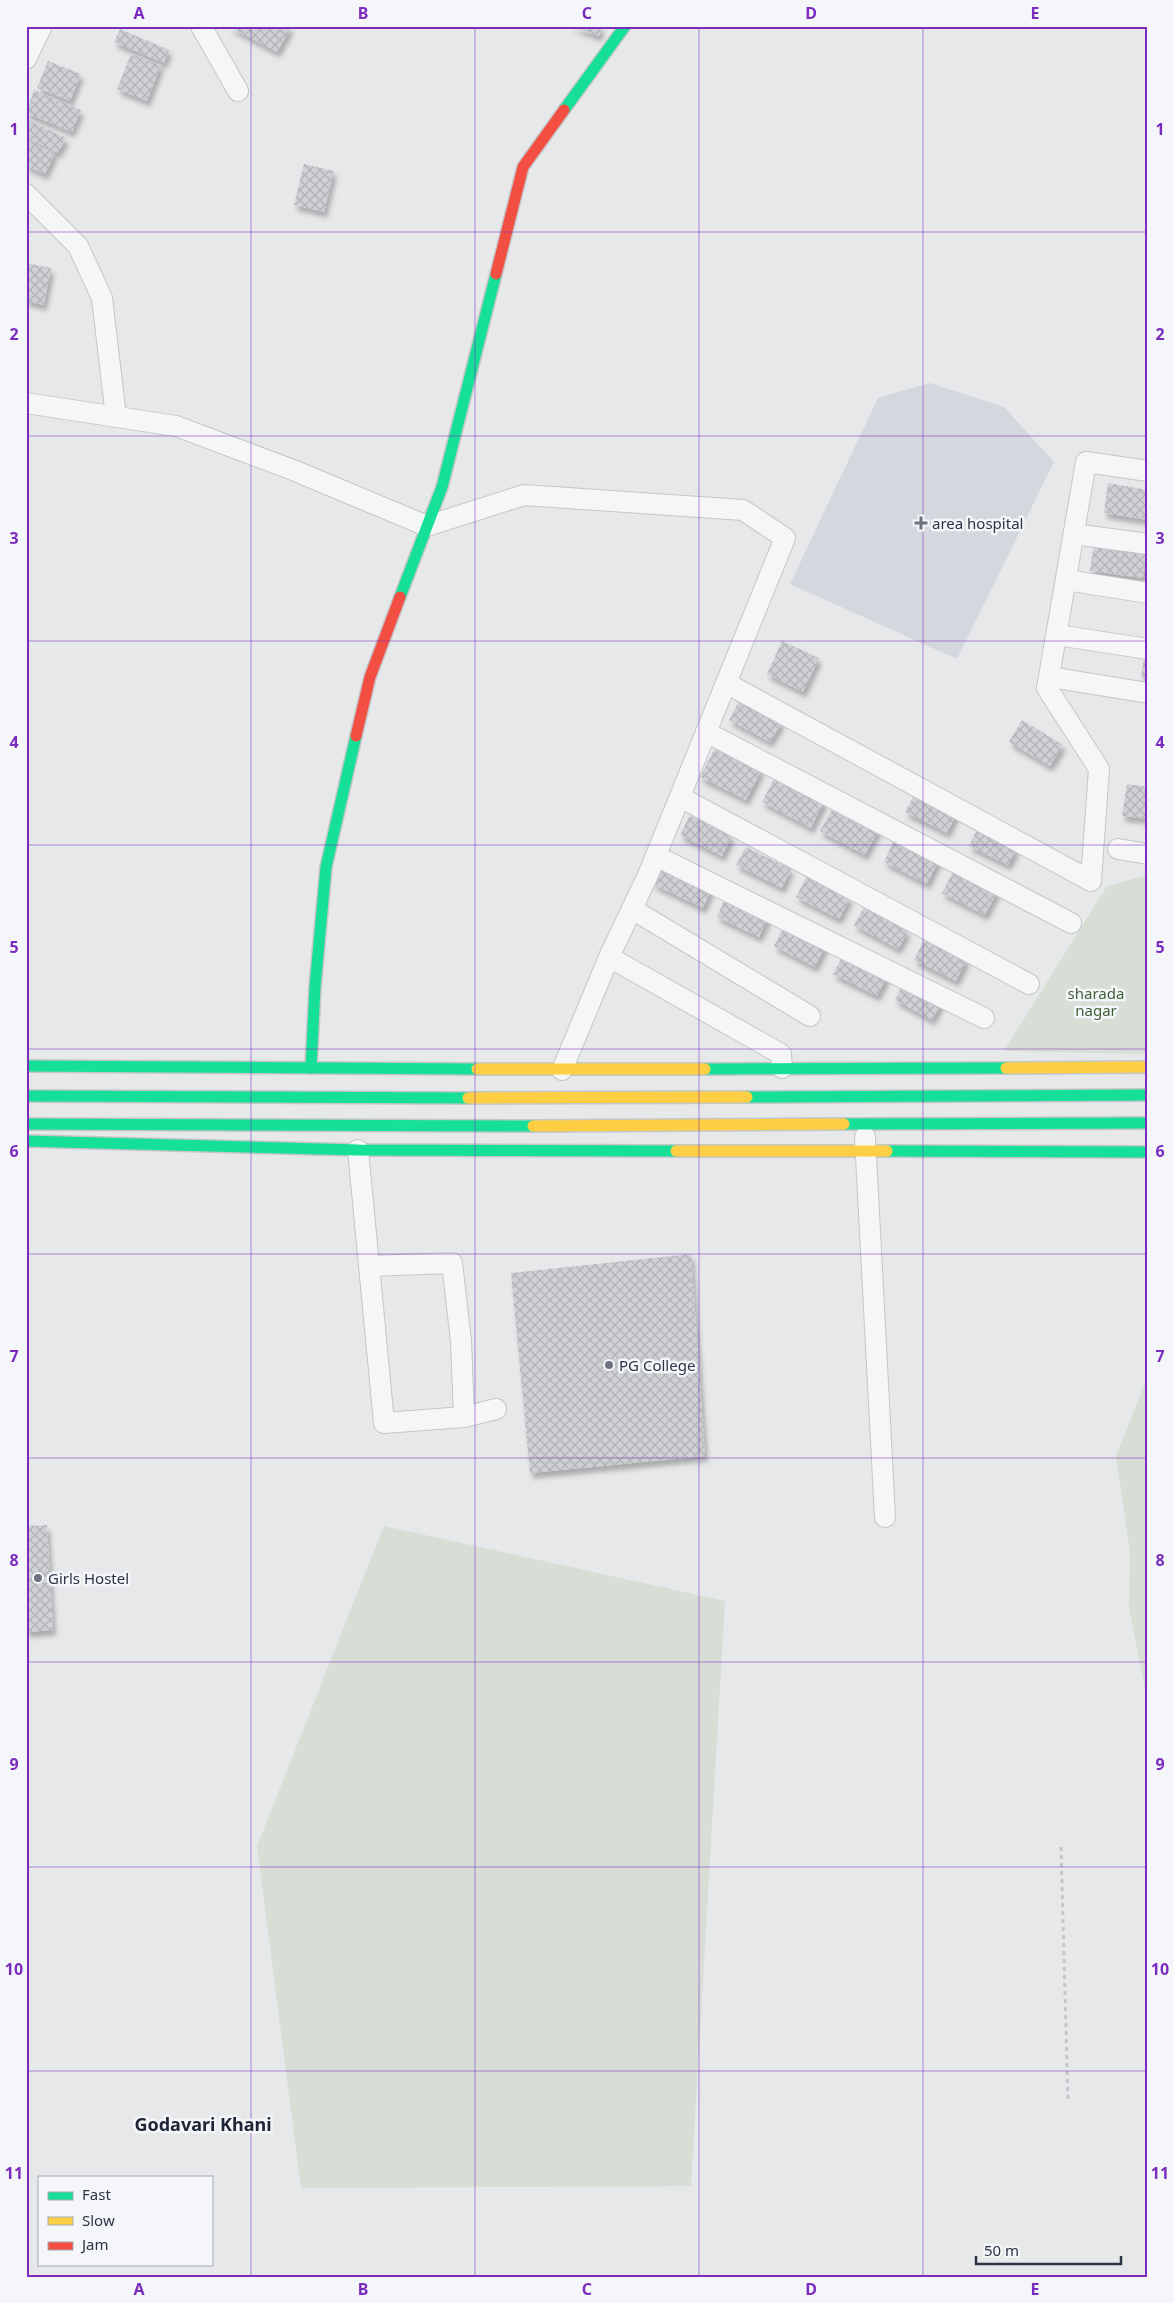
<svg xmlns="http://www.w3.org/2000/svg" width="1174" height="2303" viewBox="0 0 1174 2303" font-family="'Noto Sans',sans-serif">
<defs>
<pattern id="building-cross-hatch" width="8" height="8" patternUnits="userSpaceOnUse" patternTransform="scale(1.25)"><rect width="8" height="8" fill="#ced0d3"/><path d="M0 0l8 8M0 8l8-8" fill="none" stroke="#b1b3b6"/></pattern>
<filter id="shadow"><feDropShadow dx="3" dy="5.5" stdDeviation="2.5" flood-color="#0004"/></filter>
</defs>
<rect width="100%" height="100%" fill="#e6e8ea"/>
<polygon fill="#d4d7dd" points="930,383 1004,407 1054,462 957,659 790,584 878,398"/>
<g fill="#d6ded6">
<polygon points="1148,875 1148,1054 1004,1051 1107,886"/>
<polygon points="1148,1380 1148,1689 1145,1688 1129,1608 1130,1552 1116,1456 1144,1385"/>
<polygon points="384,1526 725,1601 691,2186 301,2188 257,1846"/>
</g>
<g fill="url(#building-cross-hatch)" filter="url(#shadow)">
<polygon points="228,26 289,26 291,27 277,52"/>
<polygon points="570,26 602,26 599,36"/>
<polygon points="120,29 169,50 164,63 114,42"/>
<polygon points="131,54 161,65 147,101 117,89"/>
<polygon points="48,61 81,74 70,101 37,88"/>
<polygon points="34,90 81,110 72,132 26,113"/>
<polygon points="26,119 66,138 58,153 26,138"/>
<polygon points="26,140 55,153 45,174 26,166"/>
<polygon points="304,164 334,171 324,212 294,205"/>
<polygon points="26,263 51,268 44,305 26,301"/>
<polygon points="1108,483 1148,490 1148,520 1104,513"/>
<polygon points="1094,542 1147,549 1143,578 1090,571"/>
<polygon points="782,641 819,658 803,692 767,674"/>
<polygon points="1145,653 1148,654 1148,678 1141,677"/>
<polygon points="740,699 782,722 770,742 729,720"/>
<polygon points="1022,720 1063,745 1050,766 1009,742"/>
<polygon points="716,746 762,769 746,800 700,777"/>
<polygon points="776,775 825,800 811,828 762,802"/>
<polygon points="1127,784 1148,787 1148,819 1122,816"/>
<polygon points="916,792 957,813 947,833 905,812"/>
<polygon points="835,804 879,829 865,855 820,831"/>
<polygon points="690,815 732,836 722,856 680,835"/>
<polygon points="978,828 1017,848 1008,865 969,846"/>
<polygon points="895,838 939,860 927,884 884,862"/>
<polygon points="746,847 791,869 782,888 736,865"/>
<polygon points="662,865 712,888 703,908 653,884"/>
<polygon points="955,868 998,890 985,915 942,893"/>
<polygon points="807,876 850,898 839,919 796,897"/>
<polygon points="726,896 769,916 759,937 717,917"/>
<polygon points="864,907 908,931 898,949 854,925"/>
<polygon points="785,924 826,945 815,967 774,946"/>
<polygon points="925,938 967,959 956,981 914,960"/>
<polygon points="844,953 888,975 877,996 833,974"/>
<polygon points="904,982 942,1002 932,1020 895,1000"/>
<polygon points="691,1254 705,1456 530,1473 511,1273"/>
<polygon points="47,1525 53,1630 26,1632 26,1526"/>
</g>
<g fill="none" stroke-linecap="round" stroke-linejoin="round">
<defs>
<g id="street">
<polyline points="201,26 238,91"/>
<polyline points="26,59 42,26"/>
<polyline points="26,194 78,246 102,298 116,417"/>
<polyline points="26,403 176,426 293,470 427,526 524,495 743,510 785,538 648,875 609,957 562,1070"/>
<polyline points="1074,534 1148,544"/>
<polyline points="1066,580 1148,593"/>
<polyline points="1057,635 1148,649"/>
<polyline points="1050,677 1148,693"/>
<polyline points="726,683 1091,881 1099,769 1047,688 1086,462 1148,471"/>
<polyline points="706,732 1071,923"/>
<polyline points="680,797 1029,984"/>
<polyline points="1118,849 1148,854"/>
<polyline points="656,856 984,1018"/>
<polyline points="632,909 810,1016"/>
<polyline points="609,957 781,1054 782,1068"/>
<polyline points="865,1137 885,1517"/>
<polyline points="358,1150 384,1423 464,1417 496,1409"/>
<polyline points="369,1266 452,1263 461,1341 464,1417"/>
</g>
<g id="fast">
<polyline points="564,110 625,26"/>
<polyline points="400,597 442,487 496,274"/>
<polyline points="26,1066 477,1069"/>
<polyline points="311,1068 315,987 326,867 356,736"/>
<polyline points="705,1069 1006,1068"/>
<polyline points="26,1096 468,1098"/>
<polyline points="747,1097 1148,1095"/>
<polyline points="26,1124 533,1126"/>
<polyline points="844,1124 1148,1123"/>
<polyline points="26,1141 358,1150 676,1151"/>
<polyline points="887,1151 1148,1152"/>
</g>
<g id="slow">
<polyline points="1006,1068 1148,1067"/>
<polyline points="477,1069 705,1069"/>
<polyline points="468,1098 747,1097"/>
<polyline points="533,1126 844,1124"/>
<polyline points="676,1151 887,1151"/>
</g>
<g id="jam">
<polyline points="496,274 523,167 564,110"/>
<polyline points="356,736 370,677 400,597"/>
</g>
</defs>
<use href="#street" stroke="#c4c6c8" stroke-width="22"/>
<use href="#fast" stroke="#c4c6c8" stroke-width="14"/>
<use href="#slow" stroke="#c4c6c8" stroke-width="14"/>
<use href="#jam" stroke="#c4c6c8" stroke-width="14"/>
<polyline stroke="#c5c6ca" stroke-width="3" stroke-dasharray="4 4" stroke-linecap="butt" points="1061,1847 1068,2102"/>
<use href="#street" stroke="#f5f6f7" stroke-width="20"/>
<use href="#fast" stroke="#16e098" stroke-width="11"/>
<use href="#slow" stroke="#ffcf43" stroke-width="11"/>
<use href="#jam" stroke="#f24e42" stroke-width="11"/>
</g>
<path fill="none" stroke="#7b2cbf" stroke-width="1" stroke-opacity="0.55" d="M251,26V2277M475,26V2277M699,26V2277M923,26V2277M26,232H1148M26,436H1148M26,641H1148M26,845H1148M26,1049H1148M26,1254H1148M26,1458H1148M26,1662H1148M26,1867H1148M26,2071H1148"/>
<g fill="#6c737f" stroke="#f4f6f9" stroke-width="2">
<path d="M918.5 515.5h5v5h5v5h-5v5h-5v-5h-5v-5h5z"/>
<circle cx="609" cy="1365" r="5"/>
<circle cx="38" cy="1578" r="5"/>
</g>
<g text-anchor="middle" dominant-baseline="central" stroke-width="5" stroke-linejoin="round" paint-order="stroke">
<g font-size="15" fill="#2b3445" stroke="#f4f6f9" text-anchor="start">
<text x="932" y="523">area hospital</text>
<text x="619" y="1365">PG College</text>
<text x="48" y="1578">Girls Hostel</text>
</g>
<g font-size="15" fill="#3f6138" stroke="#f4f6f9">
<text x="1096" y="993">sharada<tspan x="1096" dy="17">nagar</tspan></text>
</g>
<g font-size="18" font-weight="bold" fill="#1d2536" stroke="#f4f6f9">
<text x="203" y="2124">Godavari Khani</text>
</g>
</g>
<rect width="1174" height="2303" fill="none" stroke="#f4f6f9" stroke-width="55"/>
<rect x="38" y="2176" width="175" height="90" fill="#f4f6f9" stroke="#a4a8b1"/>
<rect x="48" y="2192" width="25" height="8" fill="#16e098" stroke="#a4a8b1"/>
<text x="82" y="2200" font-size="15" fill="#2b3445">Fast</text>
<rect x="48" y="2217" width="25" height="8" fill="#ffcf43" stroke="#a4a8b1"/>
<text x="82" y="2226" font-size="15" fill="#2b3445">Slow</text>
<rect x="48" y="2242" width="25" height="8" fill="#f24e42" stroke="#a4a8b1"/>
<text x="82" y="2250" font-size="15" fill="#2b3445">Jam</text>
<path d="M976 2256v8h145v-8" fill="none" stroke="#2b3445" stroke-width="2.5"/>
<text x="984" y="2256" font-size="15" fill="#2b3445" stroke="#f4f6f9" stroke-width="4" paint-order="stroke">50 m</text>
<rect x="28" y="28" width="1118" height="2248" fill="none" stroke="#7b2cbf" stroke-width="2"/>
<g font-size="16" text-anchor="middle" font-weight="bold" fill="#7b2cbf">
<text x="139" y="19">A</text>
<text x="363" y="19">B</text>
<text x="587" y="19">C</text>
<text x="811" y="19">D</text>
<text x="1035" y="19">E</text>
<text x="14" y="135">1</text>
<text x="1160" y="135">1</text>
<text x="14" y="340">2</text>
<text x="1160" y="340">2</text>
<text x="14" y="544">3</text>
<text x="1160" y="544">3</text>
<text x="14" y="748">4</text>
<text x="1160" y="748">4</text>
<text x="14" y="953">5</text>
<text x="1160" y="953">5</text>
<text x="14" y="1157">6</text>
<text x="1160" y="1157">6</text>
<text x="14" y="1362">7</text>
<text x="1160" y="1362">7</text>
<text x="14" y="1566">8</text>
<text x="1160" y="1566">8</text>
<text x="14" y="1770">9</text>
<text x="1160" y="1770">9</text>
<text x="14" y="1975">10</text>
<text x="1160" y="1975">10</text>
<text x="14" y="2179">11</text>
<text x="1160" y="2179">11</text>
<text x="139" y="2295">A</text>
<text x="363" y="2295">B</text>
<text x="587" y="2295">C</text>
<text x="811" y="2295">D</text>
<text x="1035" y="2295">E</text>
</g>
</svg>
